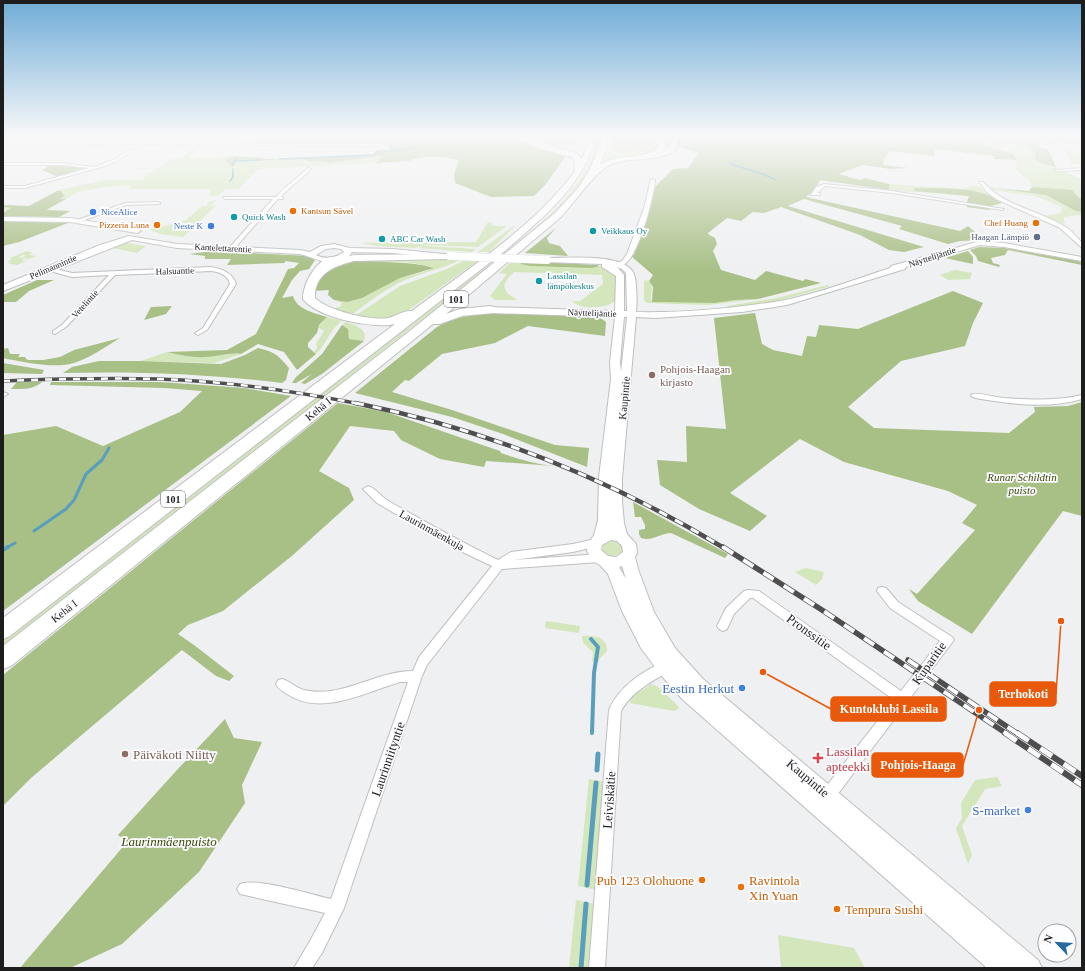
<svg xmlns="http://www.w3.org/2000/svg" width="1085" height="971" viewBox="0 0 1085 971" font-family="'Times New Roman',serif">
<rect width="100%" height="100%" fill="#eff0f1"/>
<g fill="#d4e6bb">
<path d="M552,136L543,139C548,140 552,138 557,137C564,136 570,137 577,139L576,140L577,143L584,142C574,149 549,148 540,140L543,137Z"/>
<path d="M597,136H600L594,159L582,181L566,200L546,220L443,303L3,648V641L493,262C532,230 591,189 597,136Z"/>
<path d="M610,136H648L657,140L661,145C660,146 659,149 657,150C649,158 614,159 610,146C609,143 609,139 610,136Z"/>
<path d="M653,136H662L667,138L670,136H676L672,139L669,149C649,163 622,153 602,165L607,150C622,160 645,159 661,151L665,144L657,137Z"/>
<polygon points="1008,136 1029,136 1028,140 1054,142 1056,146 1040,144 1041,148 1048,149 1056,167 1082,180 1082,216 1079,215 1064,217 1064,221 1066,222 1063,223 1071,227 1045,216 1061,213 1062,207 1035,196 991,190 988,187 1029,191 1032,187 1030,181 1016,170 1017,164 1013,153 1008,151 1011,144 1006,147 1006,151 978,143 1010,144"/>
<path d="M198,144H204L189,158L237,156L265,158V159H276L288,147H289L279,159V160L305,159C311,164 321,159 328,163L384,156L375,163L259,169L238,189H226L218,196H209L211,189H128L132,185L104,187L78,192L46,210L70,211L59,217L3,216V205L29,206L59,190L106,180H141L156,169H103L158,168L171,159L181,158Z"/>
<polygon points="1065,151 1082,152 1082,164 1072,164"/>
<polygon points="889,184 965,189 973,185 979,187 1002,203 990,206 989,210 967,207 967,202 969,196 889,190"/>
<polygon points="218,199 211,205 216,206 183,237 160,234 148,229 161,228 161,227 186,220 202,206 206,206 209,202"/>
<polygon points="488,222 491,222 493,226 507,226 478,247 428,245 414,248 378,246 361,243 476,242"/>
<polygon points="513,226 515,226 489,252 478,252"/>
<polygon points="126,243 146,246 137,253 112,248"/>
<polygon points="425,246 476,249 472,252 418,248"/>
<polygon points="27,251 33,253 29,255 37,256 26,260 26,258 23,257 26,255 23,255 18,257 25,258 22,260 26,261 17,265 7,263 11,262 8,261 12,259 10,258"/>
<path d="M374,258L462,259C443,269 422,272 403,281C385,289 368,303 351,315L329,309L340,307L342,303L334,300L347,302L362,298L400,278L427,271L433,267L406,262H368L356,259Z"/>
<polygon points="467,259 479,260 403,314 384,319 371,319 355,316 400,286 447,269"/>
<path d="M512,261H521L530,266L590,268L598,265L614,273L616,276V300C608,309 579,310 572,301H580L603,284L602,275L514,272L507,279L504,286L507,293L517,300H495L490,296L507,274L499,273Z"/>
<polygon points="955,270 972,273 970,279 948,280 940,275"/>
<path d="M645,280L649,281C655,290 649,294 652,302L715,303L735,300L758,299L708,305L647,303L644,300V282Z"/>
<path d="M827,285L830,286C796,296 762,306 727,308V306L777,298Z"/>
<path d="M327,317L342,321C329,330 327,344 316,354L314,352L317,348L316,344L324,331L318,327Z"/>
<path d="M346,322C356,325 369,330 364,341L349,339L348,329L342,325Z"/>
<path d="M167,352C180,355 192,358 206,357C216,357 232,352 241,354L214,363L141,361Z"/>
<polygon points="615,541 622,546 622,552 613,556 608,555 603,551 603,545 608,542"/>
<polygon points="806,568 824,572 822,579 816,585 795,572"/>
<polygon points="546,621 580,626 579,633 545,628"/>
<path d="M582,636C593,635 608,637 607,651L600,658L599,661L596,663L592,661L593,652L583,643Z"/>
<polygon points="651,684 658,687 679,707 678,709 674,711 630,703 631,698"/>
<polygon points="997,777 1002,786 985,789 962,826 972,855 968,864 956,828 962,818 961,803 975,780"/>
<polygon points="589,779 606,782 597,890 578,886"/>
<polygon points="576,900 596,904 591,968 569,968"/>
<polygon points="778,935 854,948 865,968 781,968"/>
</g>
<g fill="#a8bf85">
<path d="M386,136H437L435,138L436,140H442L444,136H514L529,144L558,152L565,157L546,184L534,196L491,197L455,183L454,174L459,160C447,157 421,154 409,161L375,163L383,156L328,163C321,159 311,164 304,159L279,160L278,159L373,154L377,150H389L390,148L387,144H381Z"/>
<path d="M623,136L646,137L652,141L650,143C637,145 624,145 611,141V137Z"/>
<polygon points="683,136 760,136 795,140 814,136 1026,136 1027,138 1014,143 974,142 1013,154 1017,160 995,159 994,156 935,149 935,156 889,151 884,160 883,165 909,168 891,169 862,165 839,174 860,180 865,178 889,184 889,190 820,180 815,190 806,197 960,231 968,226 984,240 960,241 948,244 899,229 902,226 804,199 788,206 924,247 904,252 889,250 860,235 781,207 764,213 753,212 741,221 727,218 708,233 708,234 715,238 717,244 713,251 721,270 755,280 766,271 803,281 805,279 821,283 758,299 735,300 715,303 652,302 653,287 649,281 653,275 631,256 634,255 656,186 673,169 688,168 699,153 677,146 678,140"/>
<path d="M1029,136L1082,137V144L1037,141L1041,148L1048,149L1056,167C1048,165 1042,164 1035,159L1036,154L1029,146L1018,143L1028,140Z"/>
<polygon points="232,156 265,158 265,159 276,159 275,160 237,162 236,165 230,165 225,160"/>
<polygon points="51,165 84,168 58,177 42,170"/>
<polygon points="1032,187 1072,190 1079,198 1082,198 1082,212 1076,211 1046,195 1001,189 1029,191"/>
<path d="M915,188C943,189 979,185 1002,203L990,206L989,210L967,207V202L969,196L914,191Z"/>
<polygon points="57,191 61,191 64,196 60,199 66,199 46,210 70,211 59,217 3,216 3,213 11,208 3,207 3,205 29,206"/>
<polygon points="3,221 68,223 19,242 3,246"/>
<polygon points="556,228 547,238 549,243 560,246 568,256 525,253"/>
<polygon points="979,247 1005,248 1078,261 1082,263 1082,265 1008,250 1005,255 991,258 993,263 1000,265 999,267 978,261 976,256 970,250"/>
<path d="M212,251L309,256L315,260L309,269L300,271L292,280L282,298L293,296C297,310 315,313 327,317L319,325L317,333L308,343V347L316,354L297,370L284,352L258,344L241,354C231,352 216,357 206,357C192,358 180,355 167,352L227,350L256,334L288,269L294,268L299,263L286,261L284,263L227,265L231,259H205V256L189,254Z"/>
<polygon points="968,251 973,257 973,264 945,258"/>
<path d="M356,259C382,264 409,260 434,268L400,278L362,298L347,302L334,300L328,295L329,290L313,291C321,270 336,266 356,259Z"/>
<polygon points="521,261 598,265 597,267 590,268 530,266 521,264"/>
<polygon points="37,280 54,280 29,291 16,302 3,302 3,295"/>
<polygon points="953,291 983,303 973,323 965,346 901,361 848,407 874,428 1009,433 1035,412 1034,407 1068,406 1082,402 1082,516 1063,511 972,634 918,601 909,589 917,594 975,530 962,523 977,505 948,491 844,462 800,439 730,493 767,516 750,531 699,509 660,485 657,460 687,462 686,426 726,429 714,318 755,313 762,344 773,350 802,356 807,336 816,337 819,325 858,329"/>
<polygon points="172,306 166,314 144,320 151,307"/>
<path d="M498,313L599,317L606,322L605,336L528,326L495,343L442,354L409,381L405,380L392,392L452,410L555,445L589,448L587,467L503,434L452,417L355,393L437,327C456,316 476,314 498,313Z"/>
<polygon points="342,325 348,329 349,339 364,341 322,374 305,384 301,383 312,374 296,383 292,383 296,377 322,354"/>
<path d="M120,338C105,347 90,358 74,363C55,369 22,362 3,358V349L8,348L10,354H20L18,357H26L25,358L28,360H43L60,357L74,350Z"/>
<path d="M258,348C275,352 278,355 289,368L286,380L282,383C209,374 137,371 63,373L72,367L99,361H141L221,364L245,355Z"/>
<polygon points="3,363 44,370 42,374 3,373"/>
<path d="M17,382H42C33,390 22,389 11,389Z"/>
<polygon points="51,382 160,382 244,388 291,396 3,611 3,435 56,426 103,446 180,412 202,391 164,388 50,385"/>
<path d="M338,403L386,412L500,451L501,453C518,459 536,464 554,466L486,461L484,467L440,459L401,440L394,431L350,426L319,471L349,488L354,500L293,555L223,611L188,625L178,634L194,645L234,676L229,681L216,676L182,650L31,778L3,806V675Z"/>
<path d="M633,502L728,554L725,558L671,533C660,533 653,542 641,538L639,534V530L645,529V525L641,517H635Z"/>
<polygon points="225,719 234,738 262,742 242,785 245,803 199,872 122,944 70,968 20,968 127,842 118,835 177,770"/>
</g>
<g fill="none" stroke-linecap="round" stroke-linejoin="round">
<g stroke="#599fbd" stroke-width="1.5">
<polyline points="394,139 409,139 411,142"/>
<polyline points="411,142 440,136"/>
<polyline points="391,151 415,148 412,143"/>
<polyline points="280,159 374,155 377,152 387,151"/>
<polyline points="234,161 261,160"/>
<polyline points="730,164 763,174 776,180"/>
<polyline points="232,166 236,158"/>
<polyline points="230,181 233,177 233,169"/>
</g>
<g stroke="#599fbd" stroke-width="3">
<polyline points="34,531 66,509 74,500 86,474 102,460 109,448"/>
<polyline points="6,548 15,543"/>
</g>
<g stroke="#599fbd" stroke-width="4">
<polyline points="3,550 8,547"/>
<polyline points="591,639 598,647 594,673 592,733"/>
</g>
<g stroke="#599fbd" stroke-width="5">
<polyline points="597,770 598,754"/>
<polyline points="587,885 596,783"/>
<polyline points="581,968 586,904"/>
</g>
<defs>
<g id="street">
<polygon points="201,142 272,144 381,144 385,145 387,149 384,150 381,146 144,144 115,162 105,166 25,188 3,188 3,186 25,186 89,168 62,165 3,165 3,163 62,163 94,167 113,160 141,144 3,145 3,143"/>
<path d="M308,168L311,169C302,179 290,186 281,197H283V199H278L233,250H229V248L273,199H225L223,197H276C285,186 297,178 308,168Z"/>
<polygon points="1082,168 1082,170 1057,171 1055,170"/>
<path d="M651,179L655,180C654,197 640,249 628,261C624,266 614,269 608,268V266L622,261L627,254L644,208Z"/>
<path d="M979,182H983C1005,207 1037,209 1064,226C1071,230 1077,237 1082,243V248L1060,228L996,199L987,192Z"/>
<polygon points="824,184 892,191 1004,209 1002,210 892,193 825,186 817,193 820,193 820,195 811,195 816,187"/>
<polygon points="158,202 160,203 160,204 126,205 79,222 75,221 125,203"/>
<path d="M48,267L72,273L211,267C222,269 233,273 236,284L207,330L198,335L195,333L203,328L230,284C228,275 220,272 211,271L115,275L66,327L55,334L53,333V331L62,325L109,275L72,277L46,270V268Z"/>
<polygon points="3,392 8,394 3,397"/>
<path d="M972,394C982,393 994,397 1004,398C1030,400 1056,401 1082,395V399C1048,409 1010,404 975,398L971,396Z"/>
<path d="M368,486C376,488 382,498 390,502C426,522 461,542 498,560L511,552L573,544L595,539L598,540L600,543L598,546L573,552L513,560L600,554L604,555L605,558L604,561L600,562L502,569L427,665L422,676L344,908L322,953L312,968H294L310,941L325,913L240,894L237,889L240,884C256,877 312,895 331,899L408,682H400C366,692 321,717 287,694C283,691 278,689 276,684L278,680L282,679C290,681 296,688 304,690C342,699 375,671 413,671L419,657L492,566L458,550L377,503L363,489Z"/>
<polygon points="882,587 886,588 898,602 952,637 954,640 831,803 826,805 821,803 819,798 821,793 894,700 753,598 750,598 734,614 727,629 723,631 719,629 717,626 726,608 744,591 748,590 759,591 901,691 940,641 890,608 877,591 878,588"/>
<path d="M669,660L673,661L675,665L673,669C654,680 632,691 621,711L605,968H589L609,710C619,686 645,669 669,660Z"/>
</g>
<g id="secondary">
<polygon points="3,217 70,218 137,229 141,231 137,233 70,222 3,221"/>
<path d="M129,236L177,244L300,250L310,252L321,246L334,244L350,248L393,249L444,254L448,256L444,258L393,253L352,252C340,272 315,258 300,254L177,248L132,240L3,291V285L100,245ZM334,248L341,249L344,252C335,258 326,260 316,255L326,249Z"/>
<path d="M980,241L1004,243L1082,257V261L1004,247L980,245L906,267L905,269L787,305L742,312L655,318L636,317L622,479V501L624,523L627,534L636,544L637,553L635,557L638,569L654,612L675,648L703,679L1038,960L1042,968H987L682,699L660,674L641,648L622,611L608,574L601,566L592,560L587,551L588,544L594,535L598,520L599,477L611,379L610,362L615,317L490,313L485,310L490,307L615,311L616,276L602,267V264L544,262L543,260L547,258C567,258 622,253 633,272C637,278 637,304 636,312C683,313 739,308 785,300C820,293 856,279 890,268L891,266ZM613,266L622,269L626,273L627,311H624V275L618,268ZM624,317H627L621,372L620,362ZM611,540L617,541L622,546L623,552L616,557L608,556L601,550L602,545ZM622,566L626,579L619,567Z"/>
</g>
<g id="highway">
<path d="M520,136H528L541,143L577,153L582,159L590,136H596C583,187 543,217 506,250L10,636L3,639V618L395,324C373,329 317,318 303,299C303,284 315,261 331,257L336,259L354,255L450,254L451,256L446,259L354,261C334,266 314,274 315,298C329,311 370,321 388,318C396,316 404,310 412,311C465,271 536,225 575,171L574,159L571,157L535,147Z"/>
<path d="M601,136H607L606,148L600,165C618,152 644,162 659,147L657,141L646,136H655L662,139L667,147L663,151L669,148C671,139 671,136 681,136L677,140L675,151C654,163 633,156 612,164C596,170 574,203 561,217L446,314L460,309L490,306L494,307L496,310L494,313L462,316L440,324H433L11,666L3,669V646L411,330L555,213L579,187L590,169L599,148Z"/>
</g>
</defs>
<use href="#street" stroke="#bfbfc0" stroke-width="2"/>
<use href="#secondary" stroke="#bfbfc0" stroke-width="2"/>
<use href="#highway" stroke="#bfbfc0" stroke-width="2"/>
<use href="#street" fill="#fff" fill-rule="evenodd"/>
<use href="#secondary" fill="#fff" fill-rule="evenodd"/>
<use href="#highway" fill="#fff" fill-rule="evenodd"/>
<defs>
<path id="rail-far3" d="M3,381C55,379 106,378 158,379C226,381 294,391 360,404"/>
<path id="rail-far2" d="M355,403C486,429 610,479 724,548"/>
<g id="rail-far1">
<polyline points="723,547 822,610 1007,734"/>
<polyline points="908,660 1018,734"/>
</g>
<g id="rail">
<polyline points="1005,733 1082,785"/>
<polyline points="1017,733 1082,776"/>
</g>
</defs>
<use href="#rail-far3" stroke="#4e4e4f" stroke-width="3.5"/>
<use href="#rail-far2" stroke="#4e4e4f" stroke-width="4.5"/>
<use href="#rail-far1" stroke="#4e4e4f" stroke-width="5.5"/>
<use href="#rail" stroke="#4e4e4f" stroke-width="6"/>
<use href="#rail-far3" stroke="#fdfdff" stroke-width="2.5" stroke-dasharray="7" stroke-linecap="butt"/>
<use href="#rail-far2" stroke="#fdfdff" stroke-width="3" stroke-dasharray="9" stroke-linecap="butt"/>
<use href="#rail-far1" stroke="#fdfdff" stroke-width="4" stroke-dasharray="12" stroke-linecap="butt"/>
<use href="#rail" stroke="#fdfdff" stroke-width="5" stroke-dasharray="14" stroke-linecap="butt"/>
<defs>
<polyline id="secondary-bridge" points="450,256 547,260"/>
</defs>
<use href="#secondary-bridge" stroke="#bfbfc0" stroke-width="8" stroke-linecap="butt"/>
<use href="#secondary-bridge" stroke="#fff" stroke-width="8"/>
</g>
<linearGradient id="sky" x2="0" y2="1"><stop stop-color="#6facd7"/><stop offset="0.5" stop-color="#f8f8f9"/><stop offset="1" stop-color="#f8f8f9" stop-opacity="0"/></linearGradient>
<rect width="1085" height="272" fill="url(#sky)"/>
<g fill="#e8710a" stroke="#fdfdff" stroke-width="1.5">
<circle cx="293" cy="211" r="4"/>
<circle cx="1036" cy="223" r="4"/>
<circle cx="157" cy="225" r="4"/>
<circle cx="702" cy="880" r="4"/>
<circle cx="741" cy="887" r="4"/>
<circle cx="837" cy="909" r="4"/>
</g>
<g fill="#3f7fe0" stroke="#fdfdff" stroke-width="1.5">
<circle cx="93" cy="212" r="4"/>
<circle cx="211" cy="226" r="4"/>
<circle cx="742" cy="688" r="4"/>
<circle cx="1028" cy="810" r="4"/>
</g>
<g fill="#0f9aa8" stroke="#fdfdff" stroke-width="1.5">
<circle cx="234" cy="217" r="4"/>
<circle cx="593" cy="231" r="4"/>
<circle cx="382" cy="239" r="4"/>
<circle cx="539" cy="281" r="4"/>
</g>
<circle fill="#5c6f8a" stroke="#fdfdff" stroke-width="1.5" cx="1037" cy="237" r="4"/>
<g fill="#8d6e63" stroke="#fdfdff" stroke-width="1.5">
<circle cx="652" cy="375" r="4"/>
<circle cx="125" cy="754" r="4"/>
</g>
<path fill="#e0444e" stroke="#fdfdff" stroke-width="1.5" d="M816 752h4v4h4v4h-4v4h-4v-4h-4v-4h4z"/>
<g text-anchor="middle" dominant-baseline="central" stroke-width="3.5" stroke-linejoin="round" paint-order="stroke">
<g font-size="9" fill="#c56008" stroke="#fdfdff" text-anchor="end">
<text x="301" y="211" text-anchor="start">Kantsun Sävel</text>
<text x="1028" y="223">Chef Huang</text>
<text x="149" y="225">Pizzeria Luna</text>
</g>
<g font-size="9" fill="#366cbe" stroke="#fdfdff" text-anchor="start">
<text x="101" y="212">NiceAlice</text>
<text x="203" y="226" text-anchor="end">Neste K</text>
</g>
<g font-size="9" fill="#0d838f" stroke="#fdfdff" text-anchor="start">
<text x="242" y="217">Quick Wash</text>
<text x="601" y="231">Veikkaus Oy</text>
<text x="390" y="239">ABC Car Wash</text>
<text x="547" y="276">Lassilan<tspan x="547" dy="10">lämpökeskus</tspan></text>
</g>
<g font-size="9" fill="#4e5e75" stroke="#fdfdff" text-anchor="end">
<text x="1029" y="237">Haagan Lämpiö</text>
</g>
<g font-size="9" fill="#1d1d1e" stroke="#fdfdff">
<text transform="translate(223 248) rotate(3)">Kantelettarentie</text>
<text transform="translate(932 257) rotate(-18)">Näyttelijäntie</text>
<text transform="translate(53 267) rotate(-23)">Pelimannintie</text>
<text transform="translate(175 271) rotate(-2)">Halsuantie</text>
<text transform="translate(85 304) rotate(-47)">Vetelintie</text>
<text transform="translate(592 313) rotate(2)">Näyttelijäntie</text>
</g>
<g fill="#fdfdff" stroke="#606062" stroke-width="1">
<rect x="444" y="291" width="24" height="16" rx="3"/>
<rect x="161" y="491" width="24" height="16" rx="3"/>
</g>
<g font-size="10" font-weight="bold" fill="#1d1d1e">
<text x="456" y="299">101</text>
<text x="173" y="499">101</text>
</g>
<g font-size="11" fill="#785e54" stroke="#fdfdff" text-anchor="start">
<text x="660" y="369">Pohjois-Haagan<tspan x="660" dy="13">kirjasto</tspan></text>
</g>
<g font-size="11" fill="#1d1d1e" stroke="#fdfdff">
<text transform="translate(624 398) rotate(-85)">Kaupintie</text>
<text transform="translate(318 409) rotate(-39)">Kehä I</text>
<text transform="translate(432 530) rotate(29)">Laurinmäenkuja</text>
<text transform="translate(64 611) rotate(-38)">Kehä I</text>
</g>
<g font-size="11" font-style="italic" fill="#354907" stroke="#fdfdff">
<text x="1022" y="477">Runar Schildtin<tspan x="1022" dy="13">puisto</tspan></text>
</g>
<g font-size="13" fill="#1d1d1e" stroke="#fdfdff">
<text transform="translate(809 632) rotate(36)">Pronssitie</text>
<text transform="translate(929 663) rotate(-55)">Kuparitie</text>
<text transform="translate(388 759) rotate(-71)">Laurinniityntie</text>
<text transform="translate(808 778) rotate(40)">Kaupintie</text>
<text transform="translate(609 800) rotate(-86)">Leiviskätie</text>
</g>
<g font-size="13" fill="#366cbe" stroke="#fdfdff" text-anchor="end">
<text x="734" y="688">Eestin Herkut</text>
<text x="1020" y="810">S-market</text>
</g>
<g font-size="13" fill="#be3a42" stroke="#fdfdff" text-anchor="start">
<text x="826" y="751">Lassilan<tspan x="826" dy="15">apteekki</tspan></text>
</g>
<g font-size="13" fill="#785e54" stroke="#fdfdff" text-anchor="start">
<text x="133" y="754">Päiväkoti Niitty</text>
</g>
<g font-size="13" font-style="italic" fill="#354907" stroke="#fdfdff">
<text x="169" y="841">Laurinmäenpuisto</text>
</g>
<g font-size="13" fill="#c56008" stroke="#fdfdff" text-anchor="start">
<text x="694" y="880" text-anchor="end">Pub 123 Olohuone</text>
<text x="749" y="880">Ravintola<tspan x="749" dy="15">Xin Yuan</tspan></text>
<text x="845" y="909">Tempura Sushi</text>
</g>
</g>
<path fill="none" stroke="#e8590c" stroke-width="1.5" d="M1061 621L1056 694M763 672L831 709M979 710L963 765"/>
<g fill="#e8590c" stroke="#fdfdff" stroke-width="1.5">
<circle cx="1061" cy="621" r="4"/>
<circle cx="763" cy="672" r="4"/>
<circle cx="979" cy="710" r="4"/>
</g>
<g fill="#e8590c" stroke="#e8590c" stroke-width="1.5">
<rect x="990" y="682" width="66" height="24" rx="4"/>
<rect x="831" y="697" width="115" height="24" rx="4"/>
<rect x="872" y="753" width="91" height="24" rx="4"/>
</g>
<g font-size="12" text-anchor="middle" font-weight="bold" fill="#fff">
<text x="1023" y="698">Terhokoti</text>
<text x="889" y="713">Kuntoklubi Lassila</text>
<text x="918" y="769">Pohjois-Haaga</text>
</g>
<rect width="1085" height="971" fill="none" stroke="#1d1d1e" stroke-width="8"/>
<g transform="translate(1057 943) rotate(295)"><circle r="19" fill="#fdfdff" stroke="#a3a3a5"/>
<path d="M0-3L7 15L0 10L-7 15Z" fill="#246b9f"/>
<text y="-6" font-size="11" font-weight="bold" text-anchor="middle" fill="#1d1d1e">N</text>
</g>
</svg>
